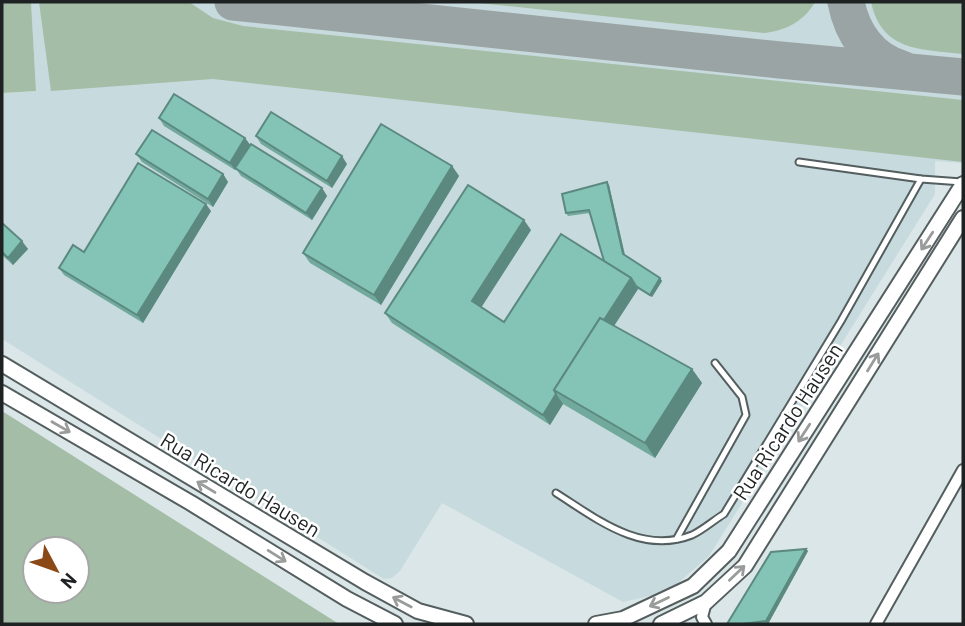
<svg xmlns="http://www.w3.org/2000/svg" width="965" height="626" viewBox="0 0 965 626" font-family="Barlow,sans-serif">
<rect width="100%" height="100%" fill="#dbe6e8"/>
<polygon fill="#c7dade" points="31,2 963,2 963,163 935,161 935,194 709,556 677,584 654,595 623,602 442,503 400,571 392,578 384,579 2,339 2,93 36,91"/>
<g fill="#a4bda6" fill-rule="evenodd">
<polygon points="2,2 31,2 36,91 2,93"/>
<polygon points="39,2 189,2 213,18 243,26 963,100 963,162 213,79 51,91"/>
<path d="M469,2H815C804,21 787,30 765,33Z"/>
<path d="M871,2H963V54C921,49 882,52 871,2Z"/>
<path d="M2,411L339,624H2ZM77,549V591H35V549Z"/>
</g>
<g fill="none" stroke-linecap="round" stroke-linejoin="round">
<g stroke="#9ba4a4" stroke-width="37">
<polyline points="233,2 780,60 963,77"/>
<path d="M846,2C852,33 870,60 902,69"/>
</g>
<defs>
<g id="service">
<polyline points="799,162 921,179 962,182"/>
<path d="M556,493C597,519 641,555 692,535C703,530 714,520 724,514L841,321L921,179"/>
<polyline points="677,538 746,415 742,397 715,363"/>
</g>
<g id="minor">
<polyline points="706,624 702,617 706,602"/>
<polyline points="876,624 963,470"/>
</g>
<g id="tertiary">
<polyline points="2,364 365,582 418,611 466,624"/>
<polyline points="2,393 191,503 347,599 395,624"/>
<polyline points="596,624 623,619 693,586 729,551 963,184"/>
<polyline points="661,624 706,602 745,566 963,218"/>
</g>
</defs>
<use href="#service" stroke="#545e5f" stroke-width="9"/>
<use href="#minor" stroke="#545e5f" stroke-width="14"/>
<use href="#tertiary" stroke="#545e5f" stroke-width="18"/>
<use href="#service" stroke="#fff" stroke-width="5"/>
<use href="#minor" stroke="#fff" stroke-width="10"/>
<use href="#tertiary" stroke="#fff" stroke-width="14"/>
</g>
<g fill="#71a99d">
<polygon points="159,118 245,138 250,145 322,188 327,196 312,220 241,176 236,169 235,170 164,126"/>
<polygon points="256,136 347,164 332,188 261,144"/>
<polygon points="136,154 223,174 228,182 213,207 142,162"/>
<polygon points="452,166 459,176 381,305 310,263 303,253"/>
<polygon points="609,185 625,255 660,278 662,281 652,297 638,289 614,326 692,369 702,383 655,458 563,404 550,425 392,323 385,313 531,230 481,307 504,322 604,261 590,213 568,216 566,213"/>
<polygon points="211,211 143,323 64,275 59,268 84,252"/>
<polygon points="2,223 28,249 13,265 2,255"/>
<polygon points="806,549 808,551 768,624 727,624"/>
</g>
<g fill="#5c897f">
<polygon points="245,138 251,146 235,170 230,163"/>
<polygon points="342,156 347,164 332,188 327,181"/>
<polygon points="452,166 459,176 381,305 374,295"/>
<polygon points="223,174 228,182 213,207 208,199"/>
<polygon points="607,182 609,185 625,256 623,254"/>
<polygon points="322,188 327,196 312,220 306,213"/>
<polygon points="206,204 211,211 143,323 137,315"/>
<polygon points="524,220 531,230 479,311 472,301"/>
<polygon points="22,241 28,249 13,265 8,258"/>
<polygon points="631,278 638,289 567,398 557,392"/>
<polygon points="660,278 662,281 652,297 650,295"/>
<polygon points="692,369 702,383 655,458 645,443"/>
<polygon points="556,394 563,404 550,425 543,415"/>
<polygon points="806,549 808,551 768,624 766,621"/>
</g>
<g fill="#83c4b6" stroke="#5c897f" stroke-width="2">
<polygon points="174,94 245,138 230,163 159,118"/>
<polygon points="271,112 342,156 327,181 256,136"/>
<polygon points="381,124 452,166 374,295 303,253"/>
<polygon points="152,130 223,174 208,199 136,154"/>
<polygon points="251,144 322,188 306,213 235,168"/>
<polygon points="138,163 206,204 137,315 59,268 73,245 84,252"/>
<polygon points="607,182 623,254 660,278 650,295 636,286 631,278 604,261 589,210 566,213 562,194"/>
<polygon points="468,185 524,220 472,301 504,322 561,234 631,278 604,320 600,318 554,390 556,394 543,415 385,313"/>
<polygon points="2,223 22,241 8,258 2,252"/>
<polygon points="600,318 692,369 645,443 554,390"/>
<polygon points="806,549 766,621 742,624 727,624 771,552"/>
</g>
<defs><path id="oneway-shaft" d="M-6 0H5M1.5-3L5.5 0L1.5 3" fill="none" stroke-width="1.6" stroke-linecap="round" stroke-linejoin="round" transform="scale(1.75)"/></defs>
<g stroke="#9a9c9c">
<use href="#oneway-shaft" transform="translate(927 241) rotate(123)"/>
<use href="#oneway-shaft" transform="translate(873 362) rotate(-58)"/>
<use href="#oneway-shaft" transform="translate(61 427) rotate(30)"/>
<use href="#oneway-shaft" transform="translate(804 433) rotate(123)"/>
<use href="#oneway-shaft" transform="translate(206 487) rotate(-149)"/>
<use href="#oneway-shaft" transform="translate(277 556) rotate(32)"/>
<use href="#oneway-shaft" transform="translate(737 573) rotate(-44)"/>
<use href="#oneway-shaft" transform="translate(402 602) rotate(-152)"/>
<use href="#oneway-shaft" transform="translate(659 602) rotate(155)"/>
</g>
<g text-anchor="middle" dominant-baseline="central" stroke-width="5" stroke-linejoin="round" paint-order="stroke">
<g font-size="21" fill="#1e2222" stroke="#fff">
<text transform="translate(787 421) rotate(-57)">Rua Ricardo Hausen</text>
<text transform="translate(241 484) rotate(31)">Rua Ricardo Hausen</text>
</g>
</g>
<rect width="965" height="626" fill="none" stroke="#1e2222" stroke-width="7"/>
<g transform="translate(56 570) rotate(131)"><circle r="33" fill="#ffffff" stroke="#a5a7a7" stroke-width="2"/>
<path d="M0-5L12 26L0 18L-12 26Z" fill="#8b4916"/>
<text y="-10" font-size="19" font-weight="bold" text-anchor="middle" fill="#1e2222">N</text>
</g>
</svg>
